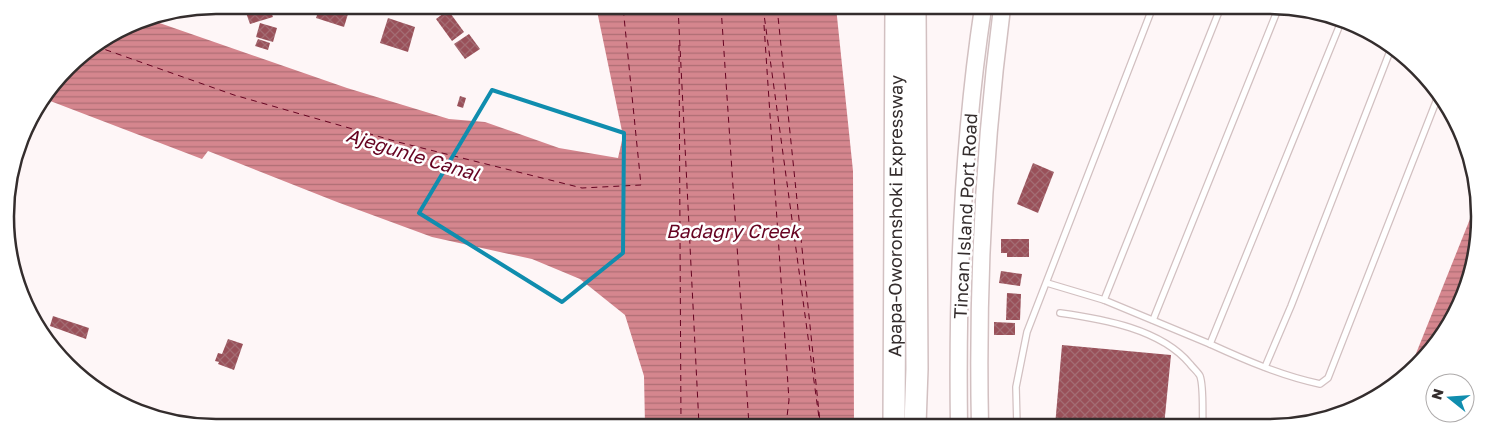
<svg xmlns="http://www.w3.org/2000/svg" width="1485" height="433" viewBox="0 0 1485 433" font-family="'Golos Text',sans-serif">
<defs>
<pattern id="water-rules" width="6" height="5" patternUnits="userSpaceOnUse" patternTransform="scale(1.25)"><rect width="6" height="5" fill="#d5868e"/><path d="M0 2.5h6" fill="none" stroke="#ae6e74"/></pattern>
<pattern id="building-cross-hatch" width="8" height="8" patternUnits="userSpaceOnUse" patternTransform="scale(1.25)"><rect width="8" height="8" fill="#995059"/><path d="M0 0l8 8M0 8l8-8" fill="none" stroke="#a36c73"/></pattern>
</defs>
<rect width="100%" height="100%" fill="#fef6f7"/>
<g fill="url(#water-rules)">
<polygon points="596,6 836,7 853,171 854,425 645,425 644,376 625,315 580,279 532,259 432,237 337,202 208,151 202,159 45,99 77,58 136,21 148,19 347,88 449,119 485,122 559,148 618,158 623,136"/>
<polygon points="1476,204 1476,258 1452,322 1407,376"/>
</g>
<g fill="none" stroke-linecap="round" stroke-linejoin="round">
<g stroke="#660321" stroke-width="1" stroke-dasharray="6 5" stroke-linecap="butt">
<polyline points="678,7 699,425"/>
<polyline points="721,7 749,425"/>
<polyline points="763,7 820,425"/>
<polyline points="777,7 820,422"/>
<polyline points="764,25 789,400 786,425"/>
<polyline points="679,45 681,425"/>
<polyline points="95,46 234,95 398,142 582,188 641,185 623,7"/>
</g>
</g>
<g fill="url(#building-cross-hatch)">
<polygon points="259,5 276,5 276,7 270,9 273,17 250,24 245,10"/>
<polygon points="320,6 348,14 344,27 316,18"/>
<polygon points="448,10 464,32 452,41 436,19"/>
<polygon points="388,18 415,27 408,52 380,43"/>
<polygon points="260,23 277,28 273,42 256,37"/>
<polygon points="469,34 480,49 465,59 454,44"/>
<polygon points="258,39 270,43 268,50 255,46"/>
<polygon points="460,96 466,98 463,108 457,106"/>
<polygon points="1033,163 1054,172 1038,213 1017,204"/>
<polygon points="1001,239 1029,239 1029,257 1007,257 1007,253 1001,253"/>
<polygon points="1001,271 1022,274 1020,286 999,283"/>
<polygon points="1007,293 1021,294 1020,320 1006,320"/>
<polygon points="53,316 89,328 86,339 50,326"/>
<polygon points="994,322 1015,323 1015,335 994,335"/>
<polygon points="228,339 243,344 234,370 218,364 219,362 215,361 218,353 222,354"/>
<polygon points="1062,345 1171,355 1164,426 1055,426"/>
</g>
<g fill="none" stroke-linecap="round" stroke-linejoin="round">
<defs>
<g id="lane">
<polyline points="1047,283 1104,300 1210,344 1341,22"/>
<polyline points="1104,300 1220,9"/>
<path d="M1060,313C1103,319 1161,329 1190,364C1193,368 1198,372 1200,376C1204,387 1202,414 1203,426"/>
<polyline points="1153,320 1278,9"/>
<path d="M1210,344C1245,360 1282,376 1320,384L1328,378L1439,94"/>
<polyline points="1265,367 1291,306 1392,46"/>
<polyline points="1017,426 1016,387 1027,332 1152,9"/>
</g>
<g id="secondary">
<path d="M959,426C957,286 962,146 983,8"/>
<path d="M980,426C977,286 984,146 1002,8"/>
</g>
<g id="highway">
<path id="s1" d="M894,425L896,8"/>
<polyline points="915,425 917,369 915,8"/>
</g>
</defs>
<use href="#lane" stroke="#d2c0c1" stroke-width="8"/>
<use href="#secondary" stroke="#d2c0c1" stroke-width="19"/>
<use href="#highway" stroke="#d2c0c1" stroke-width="24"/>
<use href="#lane" stroke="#fff" stroke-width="5.5"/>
<use href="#secondary" stroke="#fff" stroke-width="16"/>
<use href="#highway" stroke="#fff" stroke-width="21"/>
</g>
<path fill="none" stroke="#108dae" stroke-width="4" stroke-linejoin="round" d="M492,90L624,133L623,253L562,302L419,213Z"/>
<g text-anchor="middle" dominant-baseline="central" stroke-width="5" stroke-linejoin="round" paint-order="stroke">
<g font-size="18" fill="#342d2d" stroke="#fff">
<text stroke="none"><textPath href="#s1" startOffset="209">Apapa-Oworonshoki Expressway</textPath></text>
<text transform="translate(965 216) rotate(-87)">Tincan Island Port Road</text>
</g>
<g font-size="19" font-style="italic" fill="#660321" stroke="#fff">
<text transform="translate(413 154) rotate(17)">Ajegunle Canal</text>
<text x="733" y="230">Badagry Creek</text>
</g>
</g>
<path d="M0 0H1485V433H0ZM216 14H1269A202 202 0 0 1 1471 216V217A202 202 0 0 1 1269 419H216A202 202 0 0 1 14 217V216A202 202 0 0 1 216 14Z" fill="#fff" fill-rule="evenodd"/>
<path fill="none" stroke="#342d2d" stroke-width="2.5" d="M216 14H1269A202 202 0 0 1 1471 216V217A202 202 0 0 1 1269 419H216A202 202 0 0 1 14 217V216A202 202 0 0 1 216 14Z"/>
<g transform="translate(1450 398) rotate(287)"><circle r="24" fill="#ffffff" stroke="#aeabab"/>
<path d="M0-4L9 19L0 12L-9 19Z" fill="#108dae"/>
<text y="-8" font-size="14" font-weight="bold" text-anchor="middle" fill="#342d2d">N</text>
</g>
</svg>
